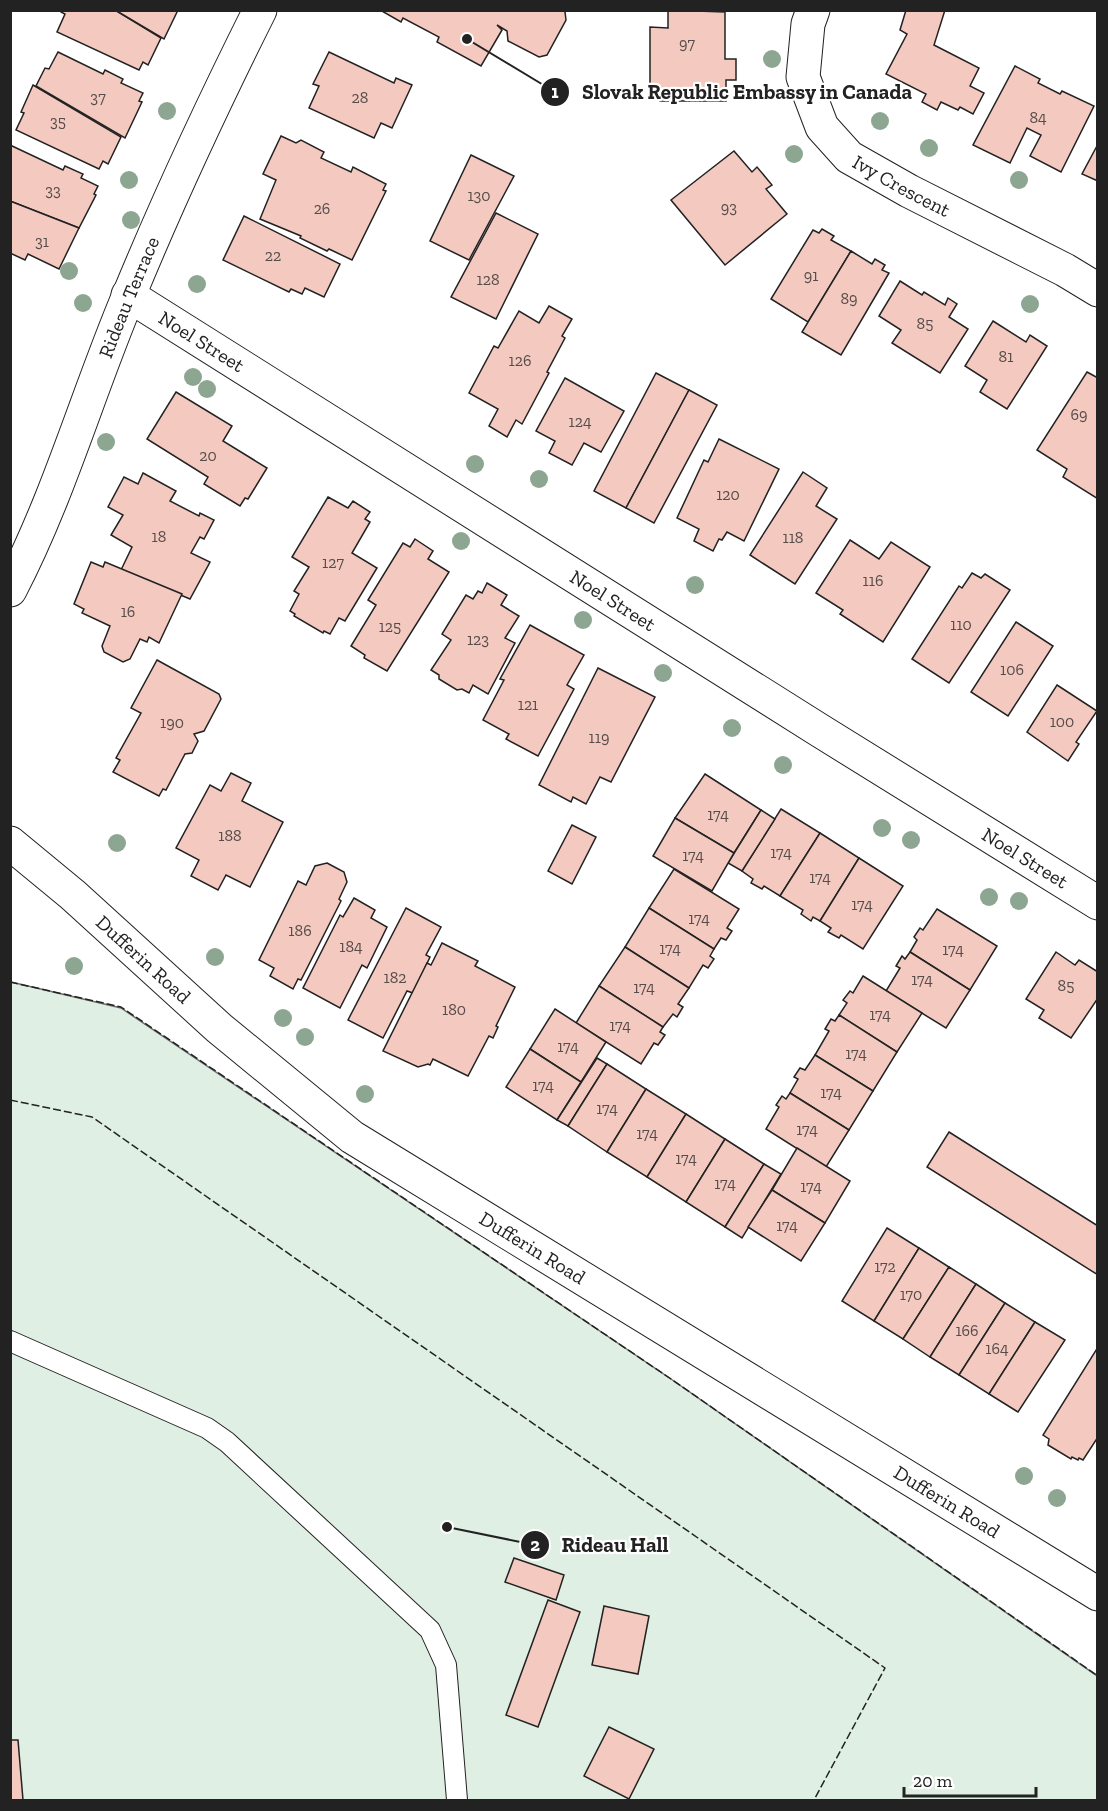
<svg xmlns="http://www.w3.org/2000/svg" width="1108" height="1811" viewBox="0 0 1108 1811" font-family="'Zilla Slab',serif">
<rect width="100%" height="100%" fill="#fff"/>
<polygon fill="#e0efe3" stroke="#6f6f6f" stroke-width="1.5" points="11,982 121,1008 671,1379 1097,1676 1097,1800 11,1800"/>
<g fill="#f3c9c0" stroke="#222" stroke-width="1.5">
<polygon points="61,10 115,10 161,38 148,65 143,62 139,70 57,32 65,14 61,12"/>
<polygon points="115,10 178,10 164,39"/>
<polygon points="380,10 562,10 565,12 566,20 547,55 539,57 508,41 507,31 497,25 502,30 481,66 437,42 439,37 403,18 401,22"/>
<polygon points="668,10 725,12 725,59 736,59 736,80 726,80 726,101 660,101 660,97 650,97 650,27 668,28"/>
<polygon points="906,10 945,10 934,45 979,68 970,86 984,93 973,114 960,107 958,110 941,102 937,110 922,102 926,94 886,74 907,34 900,30"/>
<polygon points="58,52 103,74 105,70 123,79 121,83 143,93 139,101 142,102 125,138 36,86 45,68 49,69"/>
<polygon points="329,52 394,83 396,78 412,85 392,128 381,123 374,138 309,108 319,86 313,84"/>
<polygon points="1015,66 1040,79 1038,83 1060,94 1062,91 1094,106 1061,172 1030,156 1041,135 1027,128 1010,163 973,145"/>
<polygon points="33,85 121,137 108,164 103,161 99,169 16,130 24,113 21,112"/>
<polygon points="281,136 296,143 301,140 324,152 321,158 351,172 353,167 386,184 383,190 386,191 352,260 329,249 327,251 300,238 301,236 260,219 276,180 263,174"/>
<polygon points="1098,144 1098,181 1082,174"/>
<polygon points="10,145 63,170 65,166 83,174 81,178 98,186 94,194 96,195 79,228 10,201"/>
<polygon points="734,151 752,172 757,167 772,185 766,189 787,214 725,265 671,200"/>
<polygon points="471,155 514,176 469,260 430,241"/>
<polygon points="10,201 79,228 59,269 28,254 25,260 10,253"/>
<polygon points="496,213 538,234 496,319 451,297"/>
<polygon points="244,216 340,264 324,297 305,288 302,294 291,289 289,292 223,260"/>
<polygon points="822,229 834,236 831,240 851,251 808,322 771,299 813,230 819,233"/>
<polygon points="851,251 872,264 875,259 885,265 882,270 889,273 841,355 802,332"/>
<polygon points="900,281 922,295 924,292 945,305 948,298 957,304 949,317 968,329 940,373 892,343 901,330 879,316"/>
<polygon points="549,306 572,319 562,336 565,338 547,372 549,373 522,424 516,420 507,437 489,426 498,409 469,393 494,346 498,348 519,311 539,323"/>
<polygon points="993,321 1026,342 1030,335 1047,346 1007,409 980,392 987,380 965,366"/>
<polygon points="1087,372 1098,378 1098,499 1063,477 1067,469 1037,450"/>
<polygon points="656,373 689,390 626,508 594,491"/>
<polygon points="565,378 624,411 601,452 584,443 572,465 549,453 555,441 536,431"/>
<polygon points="689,390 717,405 654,523 626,508"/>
<polygon points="176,392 232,426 223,441 267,468 248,499 245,498 240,506 204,484 208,477 147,439"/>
<polygon points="719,439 779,469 744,541 727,532 722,540 719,539 713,551 694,541 699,529 677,518 704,460 708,462"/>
<polygon points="803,472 827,488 816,506 837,519 795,584 750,555"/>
<polygon points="143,473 176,491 170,501 199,516 200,513 214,520 204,539 200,537 191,553 210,562 190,599 121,570 132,547 111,535 123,515 108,507 124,477 138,484"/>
<polygon points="328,497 348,508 353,501 370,512 365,519 370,522 352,553 377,568 345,621 339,618 330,634 324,631 323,633 294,616 295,614 290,611 299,594 294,591 309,567 292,557"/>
<polygon points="415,539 433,551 428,559 449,572 387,671 364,658 365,655 351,646 376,605 368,600 403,543 410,547"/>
<polygon points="850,540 879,559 891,542 930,567 883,642 840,614 843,610 816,593"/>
<polygon points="91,562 103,567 105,562 182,594 159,643 149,637 147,642 140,639 130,659 123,662 104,652 102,646 110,626 82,613 84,609 74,604"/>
<polygon points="972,573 981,578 985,574 1010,590 949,683 912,659 959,586 962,588"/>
<polygon points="487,583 507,595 501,605 519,616 505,638 515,643 488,694 473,685 469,693 462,689 457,690 439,679 439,675 431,670 451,640 442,634 466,595 473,599 478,591 482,593"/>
<polygon points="1016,622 1053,646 1008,716 971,692"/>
<polygon points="530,625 584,655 567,685 574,689 538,756 506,739 509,734 483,720 504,680 500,679"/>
<polygon points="157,660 219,694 221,699 204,731 194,734 198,741 192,753 185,754 166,790 163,789 159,796 113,772 120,760 116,758 141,713 131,708"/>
<polygon points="598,668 655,697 611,782 600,777 586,804 573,797 571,802 539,785"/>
<polygon points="1057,685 1097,711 1076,742 1079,744 1068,761 1027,732"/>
<polygon points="231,773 251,783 242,801 283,822 250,887 226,875 218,890 191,876 199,860 176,848 210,785 221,791"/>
<polygon points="705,774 761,810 734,853 675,818"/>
<polygon points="781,809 820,833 780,896 764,886 762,889 751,883 753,879 742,871"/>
<polygon points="761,810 775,819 742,871 728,863"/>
<polygon points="675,818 734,853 712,891 653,856"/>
<polygon points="572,825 596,837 572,884 548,871"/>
<polygon points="820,833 859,858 820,921 813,917 811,921 801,914 803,910 780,896"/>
<polygon points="859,858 903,886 863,949 841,935 839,938 828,932 831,928 820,921"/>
<polygon points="327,863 344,872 347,882 339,899 341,901 301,980 298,979 293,989 270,976 274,968 259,960 298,881 306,885 315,866"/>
<polygon points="674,869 739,909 727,928 732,931 726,940 721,938 714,949 649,908"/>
<polygon points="354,898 375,910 371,918 387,927 367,968 362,965 340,1008 303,988 340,915 343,917"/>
<polygon points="406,908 441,927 426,955 430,957 413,993 407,991 383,1038 348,1020"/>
<polygon points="649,908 714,949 710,956 714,959 708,968 703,965 689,988 625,947"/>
<polygon points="937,909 997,946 970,990 910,952 917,940 914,937 920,928 923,930"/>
<polygon points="442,943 478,961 475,966 515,987 496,1026 498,1027 493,1038 489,1036 468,1076 433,1059 430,1065 428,1064 418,1067 383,1051 427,963 431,965"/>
<polygon points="625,947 689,988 678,1004 683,1007 677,1017 673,1014 663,1027 599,986"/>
<polygon points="910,952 970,990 946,1028 886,991 900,968 896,966 902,956 905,959"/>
<polygon points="1056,952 1075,965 1079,960 1098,972 1098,998 1071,1038 1039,1018 1044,1010 1026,999"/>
<polygon points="863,976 922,1013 897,1052 839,1015 847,1003 843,1000 850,991 853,993"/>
<polygon points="599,986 663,1027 660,1032 665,1035 658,1045 654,1043 641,1064 576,1023"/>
<polygon points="555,1009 606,1042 581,1082 530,1049"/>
<polygon points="839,1015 897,1052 873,1091 815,1055 829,1031 825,1029 831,1019 835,1021"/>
<polygon points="530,1049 581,1082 557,1120 506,1087"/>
<polygon points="815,1055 873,1091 849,1130 790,1093 798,1079 794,1077 800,1068 805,1070"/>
<polygon points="597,1058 607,1064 568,1126 557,1120"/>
<polygon points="607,1064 646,1089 607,1152 568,1126"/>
<polygon points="646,1089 686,1114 647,1177 607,1152"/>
<polygon points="790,1093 849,1130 826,1167 766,1129 779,1107 776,1105 782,1096 786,1099"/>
<polygon points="686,1114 725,1139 686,1202 647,1177"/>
<polygon points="949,1132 1098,1226 1098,1275 927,1167"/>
<polygon points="725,1139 764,1164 725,1227 686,1202"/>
<polygon points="797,1148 850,1181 825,1223 772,1190"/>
<polygon points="764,1164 781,1174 742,1238 725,1227"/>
<polygon points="772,1190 825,1223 801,1261 748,1227"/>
<polygon points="887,1228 919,1248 874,1321 842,1301"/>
<polygon points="919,1248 949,1267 903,1339 874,1321"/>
<polygon points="949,1267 976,1284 930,1357 903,1339"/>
<polygon points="976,1284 1005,1303 959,1375 930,1357"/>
<polygon points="1005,1303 1035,1322 989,1394 959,1375"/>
<polygon points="1035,1322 1065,1340 1018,1412 989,1394"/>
<polygon points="1098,1347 1098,1437 1083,1460 1079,1458 1078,1460 1072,1457 1071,1459 1048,1445 1049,1439 1043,1435"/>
<polygon points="514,1558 564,1575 556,1600 505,1582"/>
<polygon points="548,1600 580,1612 538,1727 506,1715"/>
<polygon points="604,1606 649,1616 638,1674 592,1665"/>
<polygon points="609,1727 654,1749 629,1799 584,1776"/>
<polygon points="10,1740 18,1740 23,1800 10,1800"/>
</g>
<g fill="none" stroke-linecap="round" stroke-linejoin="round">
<defs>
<polyline id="lane" points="10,1341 207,1428 227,1442 430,1630 446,1665 457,1800"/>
<g id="street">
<path id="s1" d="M813,10L808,24L803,77L822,127L849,157L909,191L1065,270L1098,290"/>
<path id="s2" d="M128,295L819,730L1098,903"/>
<path id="s3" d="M10,843L73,895L219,1028L352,1137L1098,1594"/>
</g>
<g id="secondary">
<path id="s4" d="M10,590C59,496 88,392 129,295C169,198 213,104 260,10"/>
</g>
</defs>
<use href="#lane" stroke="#222" stroke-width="22"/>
<use href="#street" stroke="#222" stroke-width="35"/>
<use href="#secondary" stroke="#222" stroke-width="35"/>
<use href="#lane" stroke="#fff" stroke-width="20"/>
<use href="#street" stroke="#fff" stroke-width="33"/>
<use href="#secondary" stroke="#fff" stroke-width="33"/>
<g stroke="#222" stroke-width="1.5" stroke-dasharray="8 3" stroke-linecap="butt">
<polyline points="10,982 121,1007 671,1379 1098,1676"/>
<polyline points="10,1100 92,1117 885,1668 814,1800"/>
</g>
</g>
<g fill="#8da692">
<circle cx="772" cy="59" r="9"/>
<circle cx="167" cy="111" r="9"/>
<circle cx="880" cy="121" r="9"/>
<circle cx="929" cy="148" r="9"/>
<circle cx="794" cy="154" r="9"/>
<circle cx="129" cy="180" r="9"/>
<circle cx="1019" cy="180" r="9"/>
<circle cx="131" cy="220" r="9"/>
<circle cx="69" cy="271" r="9"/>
<circle cx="197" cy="284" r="9"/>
<circle cx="83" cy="303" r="9"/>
<circle cx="1030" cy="304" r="9"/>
<circle cx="193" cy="377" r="9"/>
<circle cx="207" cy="389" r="9"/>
<circle cx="106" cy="442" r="9"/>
<circle cx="475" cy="464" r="9"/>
<circle cx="539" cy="479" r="9"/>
<circle cx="461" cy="541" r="9"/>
<circle cx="695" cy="585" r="9"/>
<circle cx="583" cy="620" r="9"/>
<circle cx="663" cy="673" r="9"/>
<circle cx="732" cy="728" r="9"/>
<circle cx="783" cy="765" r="9"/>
<circle cx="882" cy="828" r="9"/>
<circle cx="911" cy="840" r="9"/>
<circle cx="117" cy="843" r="9"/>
<circle cx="989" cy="897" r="9"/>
<circle cx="1019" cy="901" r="9"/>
<circle cx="215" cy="957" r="9"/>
<circle cx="74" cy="966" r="9"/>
<circle cx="283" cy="1018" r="9"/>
<circle cx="305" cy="1037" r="9"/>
<circle cx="365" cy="1094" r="9"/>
<circle cx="1024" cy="1476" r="9"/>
<circle cx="1057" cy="1498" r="9"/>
</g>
<g text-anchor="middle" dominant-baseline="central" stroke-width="4.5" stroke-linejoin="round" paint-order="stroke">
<g font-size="16" fill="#564c4a">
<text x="687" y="43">97</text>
<text x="98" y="97">37</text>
<text x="360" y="97">28</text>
<text x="1038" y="117">84</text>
<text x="58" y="121">35</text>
<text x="53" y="190">33</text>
<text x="479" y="195">130</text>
<text x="729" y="207">93</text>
<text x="322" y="208">26</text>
<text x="42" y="241">31</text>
<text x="273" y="255">22</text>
<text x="811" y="275">91</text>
<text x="488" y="279">128</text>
<text x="849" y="298">89</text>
<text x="925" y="323">85</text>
<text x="1006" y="356">81</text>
<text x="520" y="360">126</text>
<text x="1079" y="414">69</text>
<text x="580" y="421">124</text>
<text x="208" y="455">20</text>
<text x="728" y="494">120</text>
<text x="159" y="536">18</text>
<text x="793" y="537">118</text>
<text x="333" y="562">127</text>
<text x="873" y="580">116</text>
<text x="128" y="611">16</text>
<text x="961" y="624">110</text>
<text x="390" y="626">125</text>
<text x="478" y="639">123</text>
<text x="1012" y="669">106</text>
<text x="528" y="704">121</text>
<text x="1062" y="721">100</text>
<text x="172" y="722">190</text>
<text x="599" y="737">119</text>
<text x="718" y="814">174</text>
<text x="230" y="835">188</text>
<text x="781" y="852">174</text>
<text x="693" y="855">174</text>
<text x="820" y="877">174</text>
<text x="862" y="904">174</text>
<text x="699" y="918">174</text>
<text x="300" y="930">186</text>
<text x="351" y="946">184</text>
<text x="670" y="948">174</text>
<text x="953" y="949">174</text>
<text x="395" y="977">182</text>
<text x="922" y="979">174</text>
<text x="1066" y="985">85</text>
<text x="644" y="987">174</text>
<text x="454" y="1009">180</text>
<text x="880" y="1014">174</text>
<text x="620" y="1025">174</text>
<text x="568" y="1046">174</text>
<text x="856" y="1053">174</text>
<text x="543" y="1085">174</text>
<text x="831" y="1092">174</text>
<text x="607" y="1108">174</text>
<text x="807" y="1129">174</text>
<text x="647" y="1133">174</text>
<text x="686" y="1158">174</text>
<text x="725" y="1183">174</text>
<text x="811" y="1186">174</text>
<text x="787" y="1225">174</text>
<text x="885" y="1266">172</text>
<text x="911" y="1294">170</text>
<text x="967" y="1330">166</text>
<text x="997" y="1348">164</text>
</g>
<g font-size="20" fill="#222" stroke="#fff">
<text stroke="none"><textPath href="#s1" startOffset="222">Ivy Crescent</textPath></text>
<text stroke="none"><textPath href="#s4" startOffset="316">Rideau Terrace</textPath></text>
<text stroke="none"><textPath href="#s2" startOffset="87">Noel Street</textPath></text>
<text stroke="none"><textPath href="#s2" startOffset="573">Noel Street</textPath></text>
<text stroke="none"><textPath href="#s2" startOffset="1059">Noel Street</textPath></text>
<text stroke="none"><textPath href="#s3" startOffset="177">Dufferin Road</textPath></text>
<text stroke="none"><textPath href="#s3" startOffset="663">Dufferin Road</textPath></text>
<text stroke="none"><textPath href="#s3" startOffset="1149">Dufferin Road</textPath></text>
</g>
</g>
<path fill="none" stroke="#222" stroke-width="2" d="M467 39L555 92M447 1527L535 1545"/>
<g fill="#222" stroke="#fff" stroke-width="2">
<circle cx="467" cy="39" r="6"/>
<circle cx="447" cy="1527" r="6"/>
<circle cx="555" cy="92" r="15"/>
<circle cx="535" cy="1545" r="15"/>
</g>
<g font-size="18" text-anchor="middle" font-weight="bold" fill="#fff">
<text x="555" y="98">1</text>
<text x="535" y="1551">2</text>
</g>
<g font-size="21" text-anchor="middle" font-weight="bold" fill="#222" stroke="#fff" stroke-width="4.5" stroke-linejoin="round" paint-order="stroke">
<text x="747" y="99">Slovak Republic Embassy in Canada</text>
<text x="615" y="1552">Rideau Hall</text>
</g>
<rect width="1108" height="1811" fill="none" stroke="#222222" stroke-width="24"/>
<path d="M904 1787v9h132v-9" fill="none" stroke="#222222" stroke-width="3"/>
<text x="913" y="1787" font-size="18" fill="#222222" stroke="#ffffff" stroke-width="4.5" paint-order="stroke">20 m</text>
</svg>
